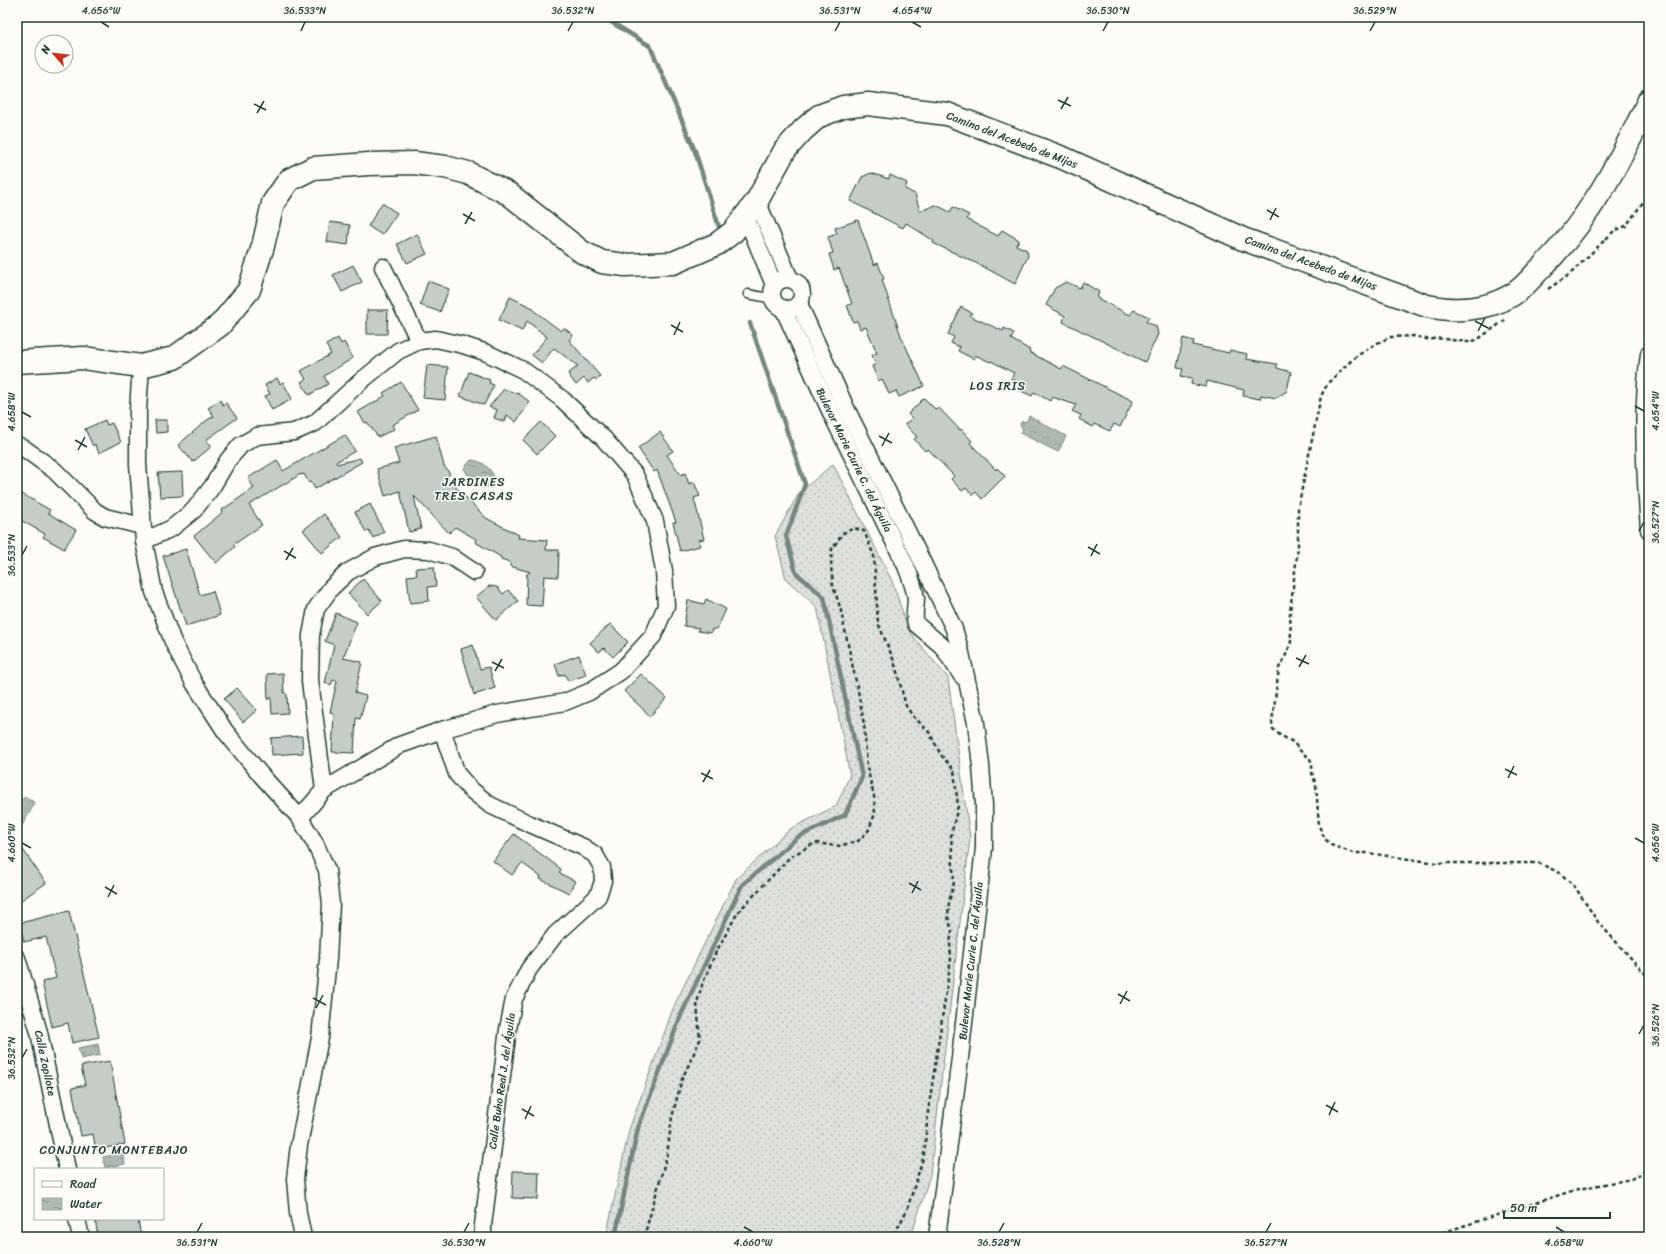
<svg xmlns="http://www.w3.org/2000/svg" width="1666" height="1254" viewBox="0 0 1666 1254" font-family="Sriracha,sans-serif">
<defs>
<pattern id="grass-dots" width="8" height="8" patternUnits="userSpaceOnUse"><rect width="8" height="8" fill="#dde0db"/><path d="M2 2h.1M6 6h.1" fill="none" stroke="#bdc1bd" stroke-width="1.8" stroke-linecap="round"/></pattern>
<pattern id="water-ripples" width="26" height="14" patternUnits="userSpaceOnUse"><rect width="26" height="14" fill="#aeb8b1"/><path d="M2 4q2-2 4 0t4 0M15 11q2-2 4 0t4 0" fill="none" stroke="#8d9791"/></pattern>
</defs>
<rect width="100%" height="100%" fill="#fdfcf7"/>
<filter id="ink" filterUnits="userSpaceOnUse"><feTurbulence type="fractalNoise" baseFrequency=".025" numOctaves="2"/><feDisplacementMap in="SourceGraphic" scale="8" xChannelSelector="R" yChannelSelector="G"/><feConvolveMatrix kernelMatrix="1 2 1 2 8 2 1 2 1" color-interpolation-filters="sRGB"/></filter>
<g filter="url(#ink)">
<polygon fill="url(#grass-dots)" stroke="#7e8e88" points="833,464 892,581 909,631 948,678 970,838 930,1175 911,1237 606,1237 629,1130 674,1006 736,879 790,829 836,806 850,775 817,607 786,579 775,536 799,493"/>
<g fill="url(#water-ripples)" stroke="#75877f">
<polygon points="1029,416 1066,436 1058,452 1020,433 1023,429 1020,425 1021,422 1027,421"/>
<path d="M471,460C484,461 490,468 496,480L495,485L491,488C485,487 483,485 482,479L467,474L464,468Z"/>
<polygon points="25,796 35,803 20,829 17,826 17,806"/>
<polygon points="98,1044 100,1055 81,1059 78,1048"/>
<polygon points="123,1153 125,1164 105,1168 103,1157"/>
</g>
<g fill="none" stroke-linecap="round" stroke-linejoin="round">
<g stroke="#75877f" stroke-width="4.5">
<polyline points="603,17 650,46 695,151 719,227"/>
<polyline points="615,1237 638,1128 681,1015 742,885 798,837 845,815 862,777 824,597 796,573 786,536 805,484 750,323"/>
</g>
</g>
<g fill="#c6cdc7" stroke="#1f3d34">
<polygon points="871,173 889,179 890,175 907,183 905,189 915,194 920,211 936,205 950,212 953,207 969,215 966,219 998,236 1002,230 1019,240 1016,245 1027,250 1028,256 1015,284 982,266 933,243 934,241 906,223 903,228 850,201 862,177"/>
<polygon points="382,203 397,213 382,235 368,226"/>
<polygon points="858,220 874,265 878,263 884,279 882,280 901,336 924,386 899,397 896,391 889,394 882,379 878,381 872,366 876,364 872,355 877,353 866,327 860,329 857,321 853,322 847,305 852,304 839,268 834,270 829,254 833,253 828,237 837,234 835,228"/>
<polygon points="330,222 350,225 348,245 327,242"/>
<polygon points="417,234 427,254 407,263 397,244"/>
<polygon points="353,265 362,282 342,292 333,275"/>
<polygon points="428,281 449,289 440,312 420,305"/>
<polygon points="1066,282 1080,288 1083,282 1099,292 1097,298 1130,315 1134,310 1149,317 1146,322 1156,326 1158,334 1145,362 1063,322 1065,316 1046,305 1055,288"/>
<polygon points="510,297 533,308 533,310 561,331 564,328 573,335 569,340 600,376 597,380 594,378 588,383 584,378 576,385 568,374 578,366 554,348 542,363 532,355 547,337 527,321 522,331 499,320"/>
<polygon points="961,307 972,313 970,316 1003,331 1004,328 1014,333 1011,339 1030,350 1029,352 1061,369 1063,366 1133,401 1120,427 1114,424 1110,431 1094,424 1093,427 1079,419 1081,415 1072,411 1076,405 1052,397 1050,401 1034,392 1032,396 1017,389 1020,383 1011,379 1014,373 991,361 990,362 975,355 974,359 958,351 960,347 951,343 954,337 948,334"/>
<polygon points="367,310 388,310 387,334 367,334"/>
<polygon points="338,338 341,344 344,342 353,358 324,376 328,384 309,395 301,382 306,379 301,371 331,354 326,345"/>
<polygon points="1183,338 1194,341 1193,345 1229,353 1230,350 1247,354 1246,359 1277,364 1277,368 1291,372 1287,391 1276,398 1261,395 1260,399 1243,396 1244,390 1207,381 1206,387 1191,384 1192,378 1181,376 1183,369 1177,368"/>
<polygon points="427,365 448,367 445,400 423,398"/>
<polygon points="469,372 490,380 489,383 494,385 484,405 460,396"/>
<polygon points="277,378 280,384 283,382 292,399 272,410 265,396 270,394 265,385"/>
<polygon points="401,382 418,410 392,425 394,429 378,437 367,422 365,423 358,412 385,396 383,393"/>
<polygon points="504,389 519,394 530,402 516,422 507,415 505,422 494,418 497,410 489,407"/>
<polygon points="924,398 936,410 939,408 960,430 961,429 972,441 970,443 996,470 997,468 1005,476 982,499 976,492 972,495 966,488 962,491 951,479 954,476 928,449 925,451 914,439 917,437 905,424 912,418 908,414"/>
<polygon points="220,400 223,405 226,403 237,418 206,440 212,446 193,462 178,445 206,421 214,416 208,408"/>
<polygon points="105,420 107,425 112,423 121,442 99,453 95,444 93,446 85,429"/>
<polygon points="155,420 167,420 167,432 156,433"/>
<polygon points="541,422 555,436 537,454 523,440"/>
<polygon points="660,432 673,451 667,455 681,475 685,473 689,484 694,482 700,496 694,498 704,539 699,540 700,546 680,551 673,522 676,522 657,470 654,472 638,448"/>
<polygon points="345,435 355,451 336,462 337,464 360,458 362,462 315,489 311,482 309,483 304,474 301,475 301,474 249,505 262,525 233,545 235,547 216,563 194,536 223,512 222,510 254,488 248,478 277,460 283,471"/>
<polygon points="436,436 444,466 450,474 446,477 486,518 519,535 518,538 547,540 546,550 559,550 558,577 544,576 542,606 526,605 527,575 526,575 530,572 510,566 510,562 501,559 501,557 475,542 476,539 455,527 449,533 414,496 421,529 409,532 400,491 385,496 377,469 399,463 394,448"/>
<polygon points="182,472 183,496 160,497 158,473"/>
<polygon points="17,491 50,510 48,513 76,530 64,549 43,537 45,534 17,518"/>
<polygon points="370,504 384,532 373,538 369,530 366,532 355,512"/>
<polygon points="324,514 342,537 322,553 303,530"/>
<polygon points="186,549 200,595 213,591 220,615 186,626 163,556"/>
<polygon points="434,567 436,586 428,587 429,601 410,603 407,576 417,575 416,568"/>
<polygon points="363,579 382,601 367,614 348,593"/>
<polygon points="489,586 497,587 503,594 508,590 518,601 496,620 476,597"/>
<polygon points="706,599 726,609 717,629 712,629 711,633 698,631 699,628 684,626 688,600 704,604"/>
<polygon points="336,613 357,622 343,658 362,662 355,693 366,696 360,719 356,718 354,753 332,752 334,713 330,712 337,681 333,680 331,685 325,683 334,645 325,641"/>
<polygon points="610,624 628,642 613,657 604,648 599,652 590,643"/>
<polygon points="473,645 480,669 489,667 495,688 474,695 461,649"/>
<polygon points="579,655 586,675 568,681 565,674 559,676 555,664"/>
<polygon points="283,673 284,692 287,695 288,713 272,714 271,697 268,700 267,674"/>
<polygon points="641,674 667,698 650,716 624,691"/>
<polygon points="237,688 257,710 243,722 224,699"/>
<polygon points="302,736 303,753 272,755 271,738"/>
<polygon points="514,834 561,869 559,873 575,881 569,893 540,879 541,877 522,863 512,875 493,861"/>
<polygon points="17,841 46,883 17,903"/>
<polygon points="69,911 99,1037 72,1043 68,1023 52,1027 42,982 56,978 46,937 24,942 20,923"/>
<polygon points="110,1061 125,1144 96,1150 93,1134 81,1136 72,1088 85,1085 81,1066"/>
<polygon points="513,1171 539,1172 538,1199 512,1198"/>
<polygon points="95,1219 138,1219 141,1237 98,1237"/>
</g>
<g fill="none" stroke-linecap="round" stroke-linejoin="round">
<defs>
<polyline id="lane" points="748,294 773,299"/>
<g id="street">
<polyline points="757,201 790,279"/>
<polyline points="746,217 774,285"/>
<polyline points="383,267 419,341"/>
<circle cx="787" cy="294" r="15"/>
<polyline points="799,304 846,408 921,559 954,629 961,653 976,723 981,766 984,805 984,848 960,1058 937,1237"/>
<path d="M783,308L832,415L906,566C910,576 914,587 916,598C916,607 913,615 916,624L942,646L962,676"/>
<path d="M1649,354C1641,412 1645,472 1649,530"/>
<polyline points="141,366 138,410 138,464 144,541 154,592 173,642 194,683 225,731 261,775 300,818 315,843 327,870 331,904 328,959 320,1038 299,1145 295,1179 298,1213 303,1237"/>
<polyline points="17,445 25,449 54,470 95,511 105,517 142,526"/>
<polyline points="144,541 172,528 194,510 212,487 228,460 241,445 257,436 294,432 315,423 360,382 398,351 419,341 436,339 463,345 487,353 523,370 562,399 604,439 635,475 655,521 664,571 666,606 653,636 621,671 589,692 565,702 497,714 442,730 400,745 324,790 300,818"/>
<polyline points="442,730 457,774 470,789 490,805 530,824 583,847 595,855 602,867 603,881 598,896 555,935 529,969 514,999 508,1029 483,1225 483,1237"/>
<polyline points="324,790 310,681 311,635 316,609 331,588 348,572 375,557 404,549 429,550 452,557 474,572"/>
<polyline points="17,958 39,1032 67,1169"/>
<polyline points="77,1219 81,1237"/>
</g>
<path id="secondary" d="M17,362L83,358L141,366L174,358L220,325L249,290L263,246L273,203L289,180L313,168L369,164L414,163L445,167L468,173L509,194L582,252L602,262L625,265L673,263L717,244L733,232L757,201L785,150L803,130L819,116L843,107L868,104L947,114L1063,158L1243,239L1427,306C1456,312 1487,310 1512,295C1522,289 1530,280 1537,272C1587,224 1620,162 1649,100"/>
</defs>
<use href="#lane" stroke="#1f3d34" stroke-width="11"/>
<use href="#street" stroke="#1f3d34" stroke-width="19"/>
<use href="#secondary" stroke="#1f3d34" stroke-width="25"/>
<g stroke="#1f3d34" stroke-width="2.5" stroke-dasharray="4 3" stroke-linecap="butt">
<polyline points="1548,289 1569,275 1614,231 1626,226 1649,194"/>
<polyline points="1505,320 1477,340 1468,342 1436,338 1430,340 1414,336 1391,337 1375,344 1354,358 1328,383 1321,396 1298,508 1298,547 1290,611 1291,642 1287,653 1279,668 1272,722 1273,729 1280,735 1293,742 1303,754 1309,757 1312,763 1312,773 1316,785 1319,826 1325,839 1331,845 1353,853 1368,853 1437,863 1539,863 1560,873 1575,887 1598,922 1649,978"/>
<polyline points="1649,989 1647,1001 1649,1003"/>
<polyline points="644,1237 667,1155 672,1117 682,1079 700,1040 697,1003 702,985 716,952 738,912 790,857 815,843 838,846 858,841 868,831 875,814 874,796 867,767 864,724 858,691 840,607 833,586 831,566 832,549 843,533 854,528 864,531 874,556 878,623 894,661 906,706 912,715 929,732 941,755 954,770 958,806 951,835 954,882 949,902 948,917 952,931 950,943 951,959 928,1112 924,1155 907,1210 893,1237"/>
<polyline points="1429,1237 1578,1189 1631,1179 1649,1169"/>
</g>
<use href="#lane" stroke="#fdfcf7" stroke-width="8"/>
<use href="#street" stroke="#fdfcf7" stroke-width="16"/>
<use href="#secondary" stroke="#fdfcf7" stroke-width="22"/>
</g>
</g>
<path fill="none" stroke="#1f3d34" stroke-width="1.5" d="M101,22L109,27M912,22L921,27M301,31L305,22M568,31L573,22M835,31L840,22M1103,31L1108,22M1370,31L1375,22M1058,100L1071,106M254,104L266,110M1061,109L1068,97M257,113L264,101M1267,210L1279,217M463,214L475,221M1270,220L1276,208M465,224L472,212M1475,321L1488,328M671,325L683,332M1478,331L1485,318M674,335L680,322M1635,406L1644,411M22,412L31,417M879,436L892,443M75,440L87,447M882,446L889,433M78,450L85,437M1639,531L1644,522M1088,547L1100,554M284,551L296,558M22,555L27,546M1091,556L1097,544M286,560L293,548M1296,658L1309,664M492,662L504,668M1299,667L1306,655M495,671L502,659M1505,769L1517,775M701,773L713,779M1508,778L1514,766M703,782L710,770M1635,838L1644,843M22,843L31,848M909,883L921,890M105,887L117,894M912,893L918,881M108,897L114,885M1118,994L1130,1001M313,998L326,1005M1120,1004L1127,991M316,1008L323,995M1639,1034L1644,1025M22,1058L27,1049M1326,1105L1338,1112M522,1109L534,1116M1329,1115L1335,1102M525,1119L531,1106M744,1227L753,1232M1556,1227L1564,1232M197,1232L202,1223M464,1232L469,1223M999,1232L1004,1223M1266,1232L1271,1223"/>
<g text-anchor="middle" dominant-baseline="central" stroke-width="3" stroke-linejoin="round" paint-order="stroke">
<g font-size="11" fill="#1f3d34" stroke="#fdfcf7">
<text transform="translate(1012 140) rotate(21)">Camino del Acebedo de Mijas</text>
<text transform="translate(1311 263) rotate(20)">Camino del Acebedo de Mijas</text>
<text transform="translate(854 460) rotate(64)">Bulevar Marie Curie C. del Águila</text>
<text transform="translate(971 961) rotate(-84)">Bulevar Marie Curie C. del Águila</text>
<text transform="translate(45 1063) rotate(78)">Calle Zopilote</text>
<text transform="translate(502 1081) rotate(-82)">Calle Buho Real J. del Águila</text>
</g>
<g font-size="12" letter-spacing="1" fill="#1f3d34" stroke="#fdfcf7">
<text x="998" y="386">LOS IRIS</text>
<text x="474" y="482">JARDINES<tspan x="474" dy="14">TRES CASAS</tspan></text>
<text x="114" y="1150">CONJUNTO MONTEBAJO</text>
</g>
</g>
<rect width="1666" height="1254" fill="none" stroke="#fdfcf7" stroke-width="44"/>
<rect x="34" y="1168" width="130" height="52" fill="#fdfcf7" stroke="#a4b0a9"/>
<rect x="42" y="1181" width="20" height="6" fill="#fdfcf7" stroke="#a4b0a9"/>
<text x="70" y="1188" font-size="12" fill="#1f3d34">Road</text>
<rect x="42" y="1198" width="20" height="12" fill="url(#water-ripples)" stroke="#a4b0a9"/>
<text x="70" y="1208" font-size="12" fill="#1f3d34">Water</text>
<g transform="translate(54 54) rotate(298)"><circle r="19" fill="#fdfcf7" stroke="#a4b0a9"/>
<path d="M0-3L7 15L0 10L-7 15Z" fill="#c8321e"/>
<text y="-6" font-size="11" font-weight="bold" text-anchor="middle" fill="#1f3d34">N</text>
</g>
<path d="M1504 1212v6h106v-6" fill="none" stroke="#1f3d34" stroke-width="2"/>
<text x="1510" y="1212" font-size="12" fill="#1f3d34" stroke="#fdfcf7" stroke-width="3" paint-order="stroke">50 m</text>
<rect x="22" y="22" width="1622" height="1210" fill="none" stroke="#1f3d34" stroke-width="1.5"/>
<g font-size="10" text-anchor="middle" fill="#1f3d34">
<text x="101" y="14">4.656°W</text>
<text x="305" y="14">36.533°N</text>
<text x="573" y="14">36.532°N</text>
<text x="840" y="14">36.531°N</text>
<text x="912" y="14">4.654°W</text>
<text x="1108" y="14">36.530°N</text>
<text x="1375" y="14">36.529°N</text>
<text transform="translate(1655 411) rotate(-90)" y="4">4.654°W</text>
<text transform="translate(11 412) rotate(-90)" y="4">4.658°W</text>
<text transform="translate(1655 522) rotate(-90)" y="4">36.527°N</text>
<text transform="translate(11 555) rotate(-90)" y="4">36.533°N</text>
<text transform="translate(1655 843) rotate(-90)" y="4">4.656°W</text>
<text transform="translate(11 843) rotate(-90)" y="4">4.660°W</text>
<text transform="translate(1655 1025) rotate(-90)" y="4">36.526°N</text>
<text transform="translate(11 1058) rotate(-90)" y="4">36.532°N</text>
<text x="197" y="1246">36.531°N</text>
<text x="464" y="1246">36.530°N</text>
<text x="753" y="1246">4.660°W</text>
<text x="999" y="1246">36.528°N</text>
<text x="1266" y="1246">36.527°N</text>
<text x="1564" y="1246">4.658°W</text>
</g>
</svg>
